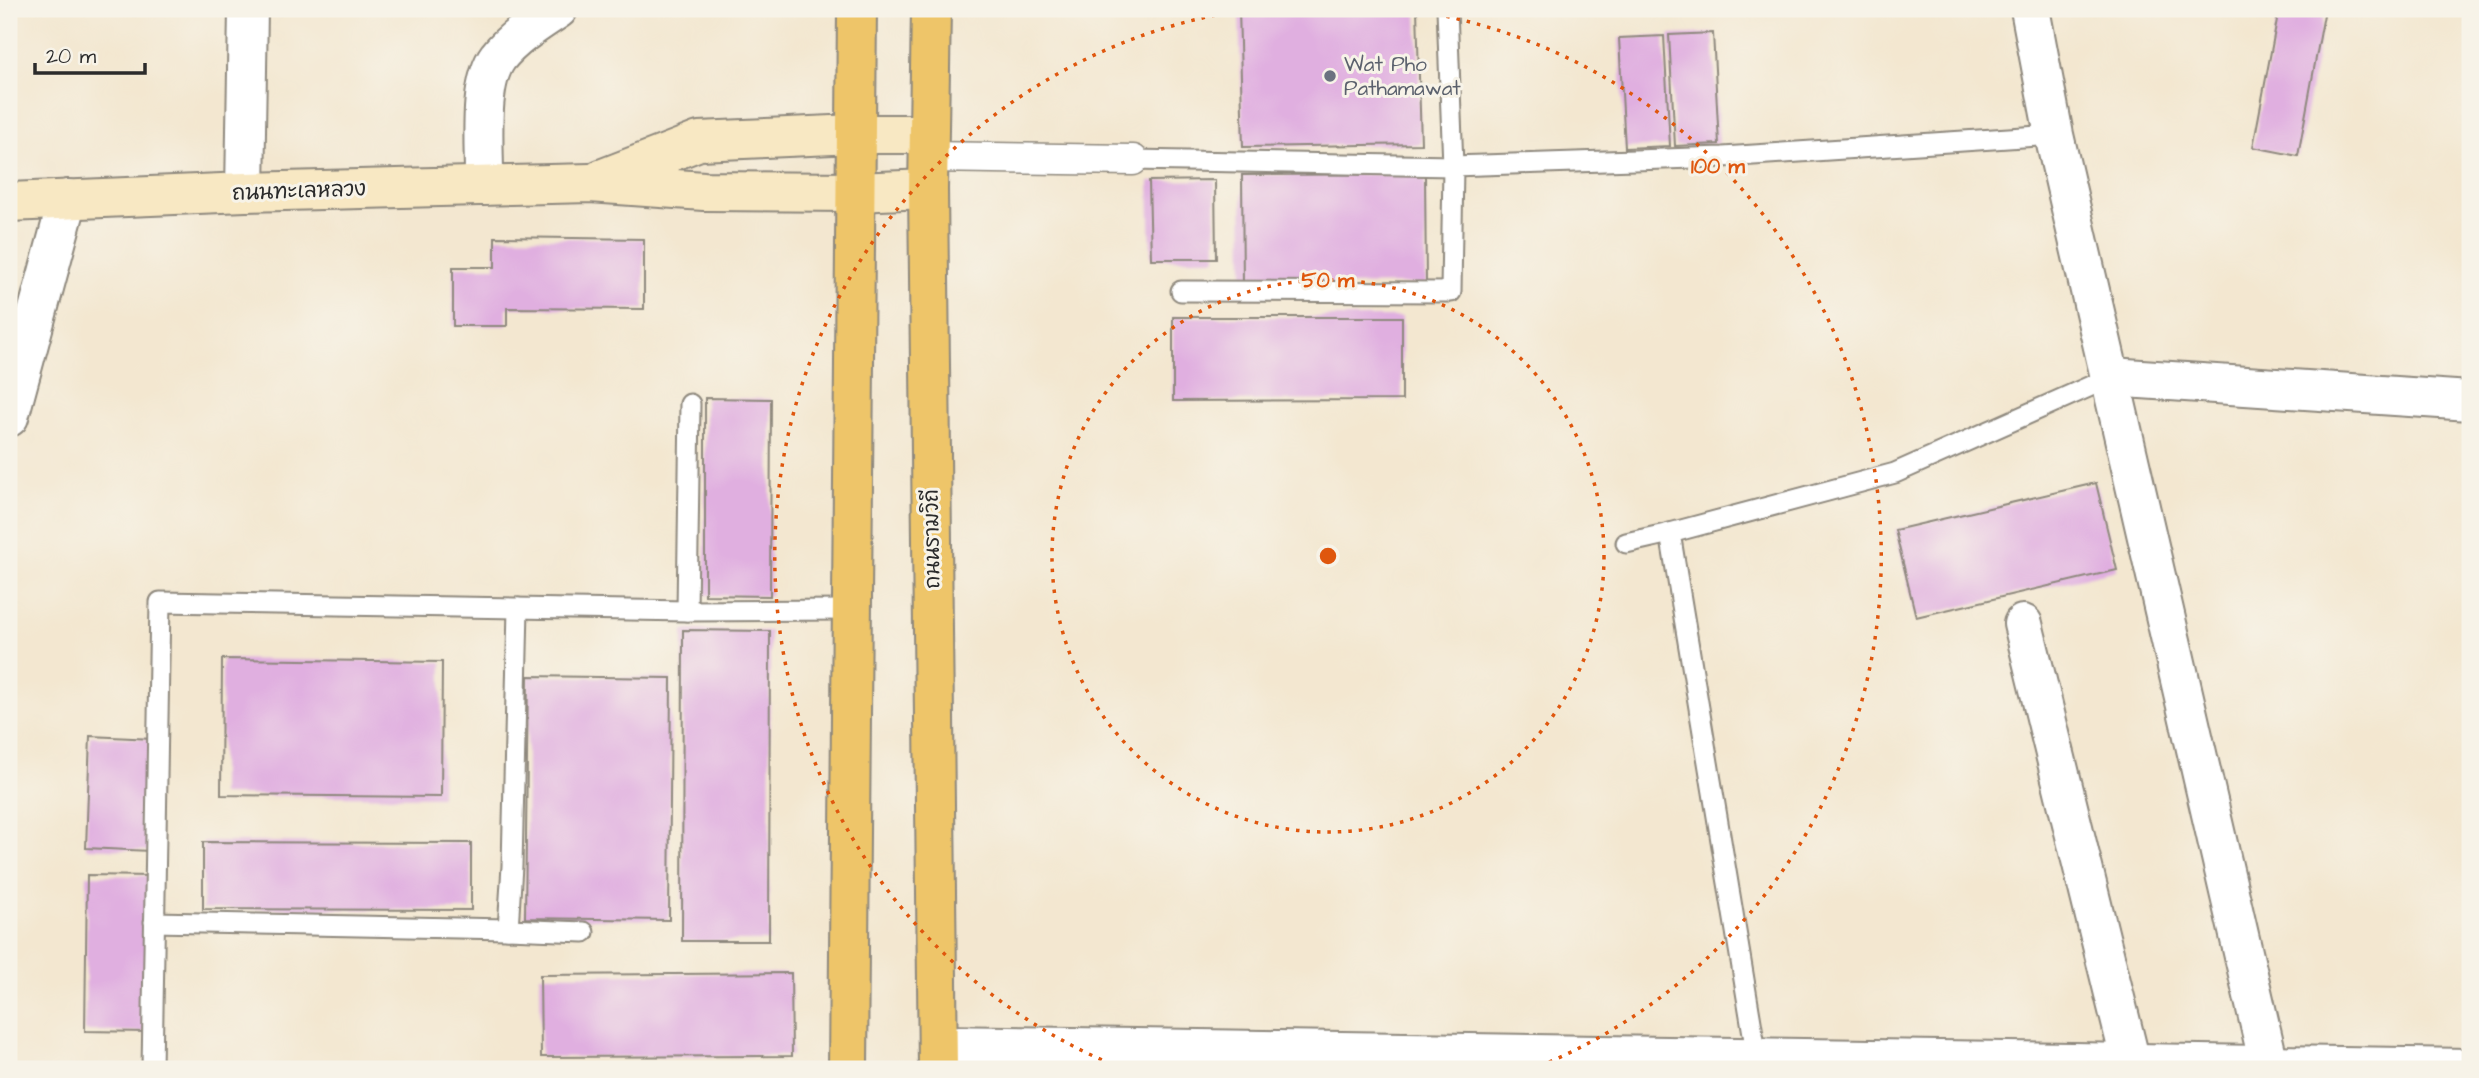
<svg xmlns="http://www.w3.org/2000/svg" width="2479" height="1078" viewBox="0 0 2479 1078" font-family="'Architects Daughter','Playpen Sans Thai',sans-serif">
<rect width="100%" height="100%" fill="#f7f3e8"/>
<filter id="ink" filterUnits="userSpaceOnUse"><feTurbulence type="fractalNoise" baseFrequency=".0143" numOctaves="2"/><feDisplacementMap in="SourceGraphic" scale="14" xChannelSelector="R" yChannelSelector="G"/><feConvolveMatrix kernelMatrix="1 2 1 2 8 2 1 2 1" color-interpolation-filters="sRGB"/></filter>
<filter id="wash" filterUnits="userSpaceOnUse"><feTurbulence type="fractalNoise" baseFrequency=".00686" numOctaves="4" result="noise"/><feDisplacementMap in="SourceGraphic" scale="28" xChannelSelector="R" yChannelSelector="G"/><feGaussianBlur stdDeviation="1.57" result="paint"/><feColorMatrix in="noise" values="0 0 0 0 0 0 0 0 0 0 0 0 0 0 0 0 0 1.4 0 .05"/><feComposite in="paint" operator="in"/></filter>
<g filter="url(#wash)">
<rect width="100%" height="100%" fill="#f3e7d0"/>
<g id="blocks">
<g fill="#e0afe0">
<polygon points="1134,9 1198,9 1198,13 1135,15"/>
<polygon points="1239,9 1417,9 1421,144 1243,147"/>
<polygon points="1591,9 1649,9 1649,11 1591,12"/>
<polygon points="2279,9 2325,9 2298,156 2253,147"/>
<polygon points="1713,33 1719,144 1675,146 1669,35"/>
<polygon points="1664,36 1670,146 1625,148 1619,38"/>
<polygon points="1425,174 1426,284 1243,286 1242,175"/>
<polygon points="1215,180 1216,259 1151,259 1149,181"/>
<polygon points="495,237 644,239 644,309 507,308 507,326 453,326 453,267 495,267"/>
<polygon points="1173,317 1402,317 1402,400 1173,401"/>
<polygon points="705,398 771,399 770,596 705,595"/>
<polygon points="2096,483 2117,570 1916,617 1895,530"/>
<polygon points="683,630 770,631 769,941 682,941"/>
<polygon points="222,659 442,662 441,797 221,795"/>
<polygon points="528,676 671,678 669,920 525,918"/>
<polygon points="90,736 153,739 150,851 86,848"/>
<polygon points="203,842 471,843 471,910 203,909"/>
<polygon points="87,875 151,876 148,1032 85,1031"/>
<polygon points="791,973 792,1056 541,1057 540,975"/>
</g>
</g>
</g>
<g filter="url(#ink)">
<use href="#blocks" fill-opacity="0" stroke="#8f897e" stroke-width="2"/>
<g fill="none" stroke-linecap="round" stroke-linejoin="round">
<defs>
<g id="service">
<polyline points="1133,160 1453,166 1723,157 2054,135"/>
<polyline points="1181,291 1451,292 1453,166 1447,9"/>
<polyline points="1626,543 1670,533"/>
<polyline points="687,611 690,404"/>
<polyline points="154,922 508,929 512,866 518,608"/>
<polyline points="508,929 584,932"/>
<polyline points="1757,1058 1670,533 1895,473 2111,377"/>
<polyline points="152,1069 160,602 687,611 852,610"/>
</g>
<polyline id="pedestrian" points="928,157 1133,160"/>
<g id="minor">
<polyline points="2030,9 2054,135 2270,1069"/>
<path d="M484,186C485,151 477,85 498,57C514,37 537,23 558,9"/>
<polyline points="245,192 248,9"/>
<polyline points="2111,377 2470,401"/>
<polyline points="9,417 68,199"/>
<polyline points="2023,624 2131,1063"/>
<polyline points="938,1045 2470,1068"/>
</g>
<g id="secondary">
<polyline points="601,179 699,141 855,134 928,134"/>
<polyline points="9,202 245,192 590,183 704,191 855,192 928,189"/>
</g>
<g id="primary">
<polyline points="931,9 928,189 938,1069"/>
<polyline points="848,1069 857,9"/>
</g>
</defs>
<use href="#service" stroke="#8f897e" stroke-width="23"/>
<use href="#pedestrian" stroke="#8f897e" stroke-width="33"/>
<use href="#minor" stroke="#8f897e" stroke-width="42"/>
<use href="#secondary" stroke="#8f897e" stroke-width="42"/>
<use href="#primary" stroke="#8f897e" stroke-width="42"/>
<use href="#service" stroke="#fff" stroke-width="19"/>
<use href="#pedestrian" stroke="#fff" stroke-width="30"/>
<use href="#minor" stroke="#fff" stroke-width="38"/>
<use href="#secondary" stroke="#f8e8c3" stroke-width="38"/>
<use href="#primary" stroke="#eec569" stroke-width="38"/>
</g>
</g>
<g fill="none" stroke="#df570e" stroke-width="3.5" stroke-dasharray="3.5 7">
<circle cx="1328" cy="556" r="276"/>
<path d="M1121 1068A552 552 0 0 1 1251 9M1405 9A552 552 0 0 1 1535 1068"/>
</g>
<circle fill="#6b7280" stroke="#f7f3e8" stroke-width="2.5" cx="1330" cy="76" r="7"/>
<g text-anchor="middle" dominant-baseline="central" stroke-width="6" stroke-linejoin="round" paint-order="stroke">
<g font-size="21" fill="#5b616d" stroke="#f7f3e8" text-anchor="start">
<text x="1344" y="64">Wat Pho<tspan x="1344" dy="24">Pathamawat</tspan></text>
</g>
<g font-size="21" fill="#2b2b2b" stroke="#f7f3e8">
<text transform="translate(299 191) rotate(-2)">ถนนทะเลหลวง</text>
<text transform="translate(932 539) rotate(-91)">ถนนรามวิถี</text>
</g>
</g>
<circle cx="1328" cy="556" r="10" fill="#df570e" stroke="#f7f3e8" stroke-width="3.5"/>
<g font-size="21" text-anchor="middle" font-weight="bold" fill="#df570e" stroke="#f7f3e8" stroke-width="6" stroke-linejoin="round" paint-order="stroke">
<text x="1718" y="173">100 m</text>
<text x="1328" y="287">50 m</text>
</g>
<rect width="2479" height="1078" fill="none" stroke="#f7f3e8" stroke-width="35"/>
<path d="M35 63v10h110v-10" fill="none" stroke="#2b2b2b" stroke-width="3.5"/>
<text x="46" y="63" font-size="21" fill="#2b2b2b" stroke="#f7f3e8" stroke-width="5" paint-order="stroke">20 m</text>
</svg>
